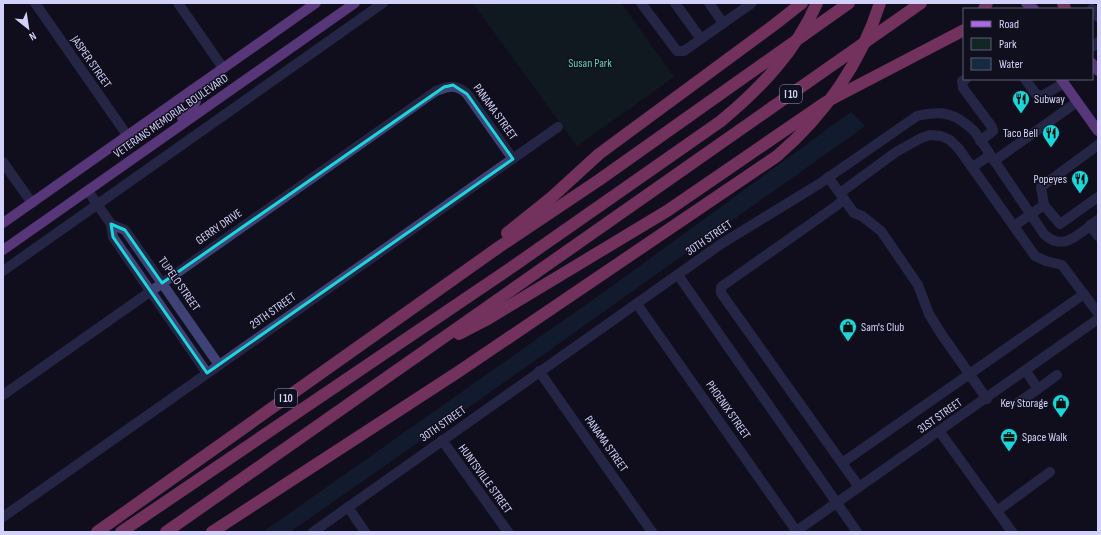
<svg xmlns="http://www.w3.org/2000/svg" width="1101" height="535" viewBox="0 0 1101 535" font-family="'Sofia Sans Condensed',sans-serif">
<rect width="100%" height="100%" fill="#100f1d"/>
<polygon fill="#122624" points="473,3 621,3 674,77 577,146"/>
<polygon fill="#152941" points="851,112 865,126 499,386 290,532 263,532 615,284"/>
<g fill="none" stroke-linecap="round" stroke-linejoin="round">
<g stroke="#3f4276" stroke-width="10">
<polyline points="35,3 127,135"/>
<polyline points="178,3 223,68"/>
<polyline points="641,3 677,51 684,51 701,39"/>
<polyline points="675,3 701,39 752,3"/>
<polyline points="709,3 723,23"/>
<polyline points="1092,9 1098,17"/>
<polyline points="1092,47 1098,42"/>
<polyline points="966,79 962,81 963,88 992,127 993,131 980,141"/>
<polyline points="1025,79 1036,94 1042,96 1064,83"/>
<polyline points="994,161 1077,102"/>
<polyline points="3,162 32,203"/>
<polyline points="973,167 990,155"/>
<polyline points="828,177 854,213 862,216 881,231 918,285 929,314 942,335 987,399"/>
<polyline points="88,191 111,224 113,237 207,373"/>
<polyline points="840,193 896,152 921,138 930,135 941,136 950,140 959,149 1035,256 1046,261 1062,265 1098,313"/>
<polyline points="844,199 836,206 721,287 721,293 859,487"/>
<polyline points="1044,205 1060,224 1098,197"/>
<polyline points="111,224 125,230 219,365"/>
<polyline points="1090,225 1098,236"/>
<polyline points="1014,226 1044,205 1041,187 1098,145"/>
<polyline points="3,271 383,3"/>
<polyline points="678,275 857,532"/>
<polyline points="637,304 797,532"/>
<polyline points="539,371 652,532"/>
<polyline points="1038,389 1057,375"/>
<path d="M3,395L436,91C449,86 457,84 467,94L513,159"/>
<polyline points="1019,402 1038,389 1026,371"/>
<polyline points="940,432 1012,532"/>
<polyline points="442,440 508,532"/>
<polyline points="842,463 1084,294"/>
<polyline points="348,507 365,532"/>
<polyline points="997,511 1050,472"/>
<polyline points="3,517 558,127"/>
<path d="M313,532L721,244L819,184L917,116C943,110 956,113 975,132L1044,234C1064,253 1079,233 1098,220"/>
<polyline points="795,532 1098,319"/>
</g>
<g stroke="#ae66eb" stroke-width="10">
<polyline points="1026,3 1034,9"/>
<polyline points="1092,63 1098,71"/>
<polyline points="1061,79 1098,131"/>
<polyline points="182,118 192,109 196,101 192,90"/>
<polyline points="3,223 316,3"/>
<polyline points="3,250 355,3"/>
</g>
<g stroke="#ea5bac" stroke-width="12">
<polyline points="1063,3 1065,9"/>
<polyline points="984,9 987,3"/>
<polyline points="507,233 552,197 599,154 774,25 802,3"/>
<polyline points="459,334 486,320 667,211 826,102 964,30"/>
<polyline points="97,532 499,247 599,180 849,3"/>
<path d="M121,532L515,265L721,121C761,88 796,51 817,3"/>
<polyline points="166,532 921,3"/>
<path d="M212,532L458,372L777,156C824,116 861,63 880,3"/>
</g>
</g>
<path d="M0 0H1101V535H0ZM453,85L467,94L513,159L207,373L113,237L111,224L125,230L162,283L444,87Z" fill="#100f1d" fill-opacity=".55" fill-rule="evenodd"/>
<path fill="none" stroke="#1cd7d9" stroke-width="3" stroke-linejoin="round" d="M453,85L467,94L513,159L207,373L113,237L111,224L125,230L162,283L444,87Z"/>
<defs>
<symbol id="restaurant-pin" viewBox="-11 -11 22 30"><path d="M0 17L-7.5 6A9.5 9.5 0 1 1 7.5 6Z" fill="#1cd7d9" stroke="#100f1d"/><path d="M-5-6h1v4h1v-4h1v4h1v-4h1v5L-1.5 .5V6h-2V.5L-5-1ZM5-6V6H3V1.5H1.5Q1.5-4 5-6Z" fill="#111"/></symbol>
<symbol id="shop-pin" viewBox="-11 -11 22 30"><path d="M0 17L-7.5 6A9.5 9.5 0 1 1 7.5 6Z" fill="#1cd7d9" stroke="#100f1d"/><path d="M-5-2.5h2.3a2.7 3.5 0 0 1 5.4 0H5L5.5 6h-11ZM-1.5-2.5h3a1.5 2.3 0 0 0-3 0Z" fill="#111"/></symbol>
<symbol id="office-pin" viewBox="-11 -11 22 30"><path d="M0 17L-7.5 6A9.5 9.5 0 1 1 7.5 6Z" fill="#1cd7d9" stroke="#100f1d"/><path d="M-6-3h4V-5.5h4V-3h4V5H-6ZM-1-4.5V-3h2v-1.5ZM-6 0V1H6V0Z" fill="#111"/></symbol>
</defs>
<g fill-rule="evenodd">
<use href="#restaurant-pin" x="1011" y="89" width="20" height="27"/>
<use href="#restaurant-pin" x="1041" y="123" width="20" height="27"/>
<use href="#restaurant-pin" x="1070" y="169" width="20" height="27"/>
<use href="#shop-pin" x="838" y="317" width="20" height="27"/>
<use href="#shop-pin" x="1051" y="393" width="20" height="27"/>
<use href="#office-pin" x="999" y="427" width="20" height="27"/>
</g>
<g text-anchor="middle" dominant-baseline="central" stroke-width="3" stroke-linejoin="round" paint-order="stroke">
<g fill="#100f1d" stroke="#9897b7" stroke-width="1">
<rect x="780" y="85" width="22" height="18" rx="3"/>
<rect x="275" y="389" width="22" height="18" rx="3"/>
</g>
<g font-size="11" font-weight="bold" fill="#d2d1f9">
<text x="791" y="94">I 10</text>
<text x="286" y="398">I 10</text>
</g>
<g font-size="12" fill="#d2d1f9" stroke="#100f1d">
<text transform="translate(91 62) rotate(55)">JASPER STREET</text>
<text transform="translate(495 112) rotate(54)">PANAMA STREET</text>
<text transform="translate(171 116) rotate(-35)">VETERANS MEMORIAL BOULEVARD</text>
<text transform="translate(219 227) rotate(-35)">GERRY DRIVE</text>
<text transform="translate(709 238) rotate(-34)">30TH STREET</text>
<text transform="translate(179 284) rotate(55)">TUPELO STREET</text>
<text transform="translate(273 311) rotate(-35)">29TH STREET</text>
<text transform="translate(728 410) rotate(55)">PHOENIX STREET</text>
<text transform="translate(940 416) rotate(-35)">31ST STREET</text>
<text transform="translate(443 424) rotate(-35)">30TH STREET</text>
<text transform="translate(606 444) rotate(55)">PANAMA STREET</text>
<text transform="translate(485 479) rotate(54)">HUNTSVILLE STREET</text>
</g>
<g font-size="12" fill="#67cfac" stroke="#100f1d">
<text x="590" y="63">Susan Park</text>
</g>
<g font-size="12" fill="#d2d1f9" stroke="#100f1d" text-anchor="start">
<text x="1034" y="99">Subway</text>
<text x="1038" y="133" text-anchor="end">Taco Bell</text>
<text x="1067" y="179" text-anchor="end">Popeyes</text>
<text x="861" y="327">Sam's Club</text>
<text x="1048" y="403" text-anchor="end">Key Storage</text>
<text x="1022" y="437">Space Walk</text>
</g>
</g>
<rect width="1101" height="535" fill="none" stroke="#d2d1f9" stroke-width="8"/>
<rect x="963" y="8" width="130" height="72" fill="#100f1d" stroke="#5e5d75"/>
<rect x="971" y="21" width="20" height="6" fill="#ae66eb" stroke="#5e5d75"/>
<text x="999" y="28" font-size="12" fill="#d2d1f9">Road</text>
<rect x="971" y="38" width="20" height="12" fill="#122624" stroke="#5e5d75"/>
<text x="999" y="48" font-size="12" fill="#d2d1f9">Park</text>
<rect x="971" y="58" width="20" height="12" fill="#152941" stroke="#5e5d75"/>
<text x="999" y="68" font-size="12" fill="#d2d1f9">Water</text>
<g transform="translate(28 28) rotate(150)" stroke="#100f1d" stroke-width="3" paint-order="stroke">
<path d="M0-3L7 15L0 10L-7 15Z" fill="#d2d1f9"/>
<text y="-6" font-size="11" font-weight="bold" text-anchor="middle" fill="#d2d1f9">N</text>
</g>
</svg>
